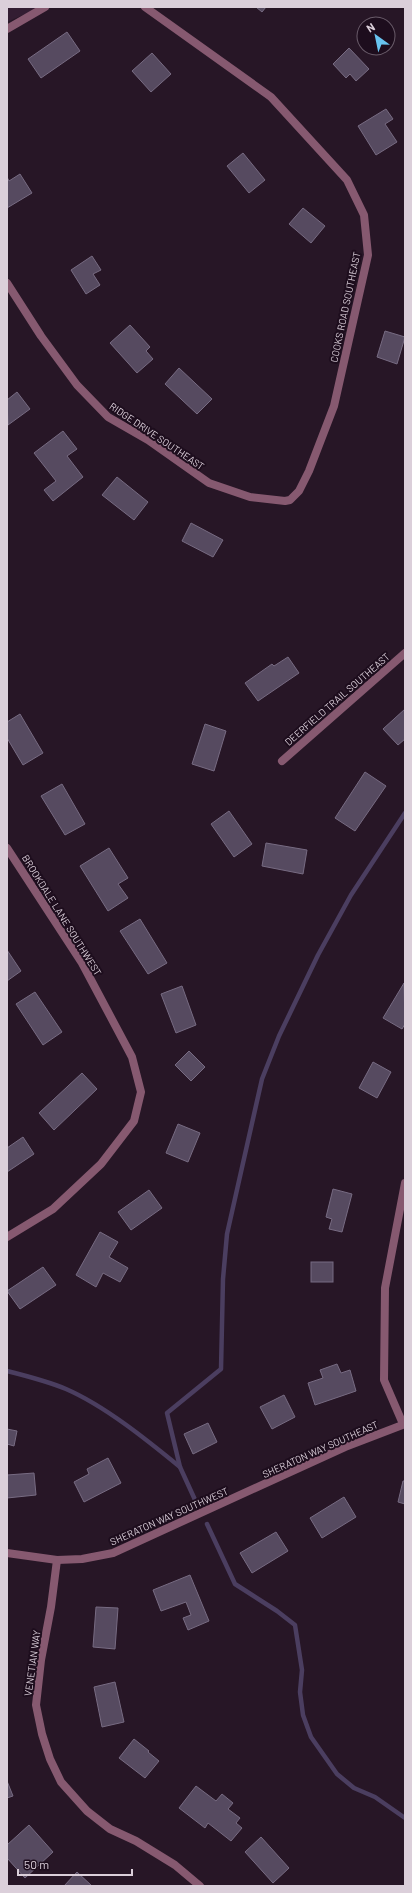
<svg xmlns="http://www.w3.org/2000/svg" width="412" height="1893" viewBox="0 0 412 1893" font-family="Barlow,sans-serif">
<rect width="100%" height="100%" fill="#271626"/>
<polygon fill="#331d32" points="7,7 41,7 7,22"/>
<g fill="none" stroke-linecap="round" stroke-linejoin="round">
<g stroke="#4b3e60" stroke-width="4.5">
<path d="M7,1371C27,1376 47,1381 66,1389C105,1406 147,1440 180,1467"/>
<polyline points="196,1502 180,1467 167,1413 221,1369 223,1279 227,1234 262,1079 279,1036 318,955 351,895 405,813"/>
<polyline points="207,1524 235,1584 277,1611 295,1625 302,1670 300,1692 303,1715 311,1737 337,1774 354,1788 375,1797 405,1818"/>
</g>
</g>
<g fill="#564a60" stroke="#776b82">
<polygon points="256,7 266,7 262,12"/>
<polygon points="67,32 80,51 41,78 28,59"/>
<polygon points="349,48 369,69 356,81 350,74 346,78 333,64"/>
<polygon points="152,53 171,74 151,92 132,71"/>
<polygon points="386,109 393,119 385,124 397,142 376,155 358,126"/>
<polygon points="243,153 265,180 249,193 227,166"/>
<polygon points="20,174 32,193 7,208 7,177 9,181"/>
<polygon points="303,208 325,226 311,243 289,224"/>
<polygon points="92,256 101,270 93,274 100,285 86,294 71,270"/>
<polygon points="130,325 150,347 146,351 153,359 137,373 110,343"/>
<polygon points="385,331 405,337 397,364 377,357"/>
<polygon points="179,368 212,399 197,414 165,384"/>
<polygon points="17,392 30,409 8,425 7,400"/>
<polygon points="63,431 77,449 67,456 83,477 53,501 44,490 56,481 34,453"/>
<polygon points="117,477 148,502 134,520 102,495"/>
<polygon points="191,523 223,540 213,557 182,541"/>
<polygon points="288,657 299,673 258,701 245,683 272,664 274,666"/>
<polygon points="405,709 405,739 398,745 383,729"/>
<polygon points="20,714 43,753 23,765 7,738 7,722"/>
<polygon points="205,724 226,731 214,771 192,764"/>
<polygon points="365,772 386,786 355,831 335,818"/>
<polygon points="62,784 85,824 65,835 41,796"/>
<polygon points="229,811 252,844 234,857 211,824"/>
<polygon points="266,843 307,850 303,874 262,866"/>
<polygon points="109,848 128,878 118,884 128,898 108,911 80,866"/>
<polygon points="140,919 167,963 148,974 120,931"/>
<polygon points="7,950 21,971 7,981"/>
<polygon points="404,983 405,1024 402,1029 383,1018"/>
<polygon points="182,986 196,1025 176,1033 161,994"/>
<polygon points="35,992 62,1032 43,1045 16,1004"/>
<polygon points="189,1051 205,1067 191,1081 175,1065"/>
<polygon points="373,1062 391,1072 377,1098 359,1088"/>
<polygon points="82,1073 97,1089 54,1130 39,1113"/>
<polygon points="178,1124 200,1133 188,1162 166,1153"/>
<polygon points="23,1137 34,1154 7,1172 7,1148"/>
<polygon points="333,1189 352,1194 342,1232 329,1229 332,1219 326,1217"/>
<polygon points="149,1190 162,1208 131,1230 118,1212"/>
<polygon points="100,1232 118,1242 109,1257 128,1268 120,1282 103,1273 96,1287 76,1275"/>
<rect x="311" y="1262" width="22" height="20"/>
<polygon points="43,1267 56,1285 20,1309 7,1291"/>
<polygon points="337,1364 341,1373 350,1370 356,1391 315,1405 308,1383 323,1378 320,1370"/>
<polygon points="284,1395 295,1417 272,1429 260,1407"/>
<polygon points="208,1423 217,1442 193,1454 184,1434"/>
<polygon points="7,1429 17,1431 14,1446 7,1444"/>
<polygon points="108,1458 121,1483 84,1502 74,1482 89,1474 87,1469"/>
<polygon points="34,1473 36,1495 7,1498 7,1475"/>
<polygon points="403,1481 405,1481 405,1504 398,1502"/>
<polygon points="344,1497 356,1517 322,1538 310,1518"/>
<polygon points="276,1532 288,1551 252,1573 240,1553"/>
<polygon points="190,1575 209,1621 188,1630 183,1618 191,1615 186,1602 161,1611 153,1590"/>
<polygon points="96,1607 118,1608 115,1649 93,1647"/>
<polygon points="115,1682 124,1722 102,1727 94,1687"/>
<polygon points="134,1739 149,1751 148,1752 159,1761 145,1778 119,1758"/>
<polygon points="7,1781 13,1796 7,1798"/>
<polygon points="196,1786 216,1801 222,1794 233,1803 228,1809 240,1818 236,1823 242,1828 231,1841 208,1823 205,1828 179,1808"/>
<polygon points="29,1825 53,1852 25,1878 7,1858 7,1845"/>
<polygon points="261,1837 289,1868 273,1883 245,1852"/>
<polygon points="77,1872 92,1886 64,1886"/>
</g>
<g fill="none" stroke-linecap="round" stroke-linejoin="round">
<g stroke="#865970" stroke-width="8">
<polyline points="7,29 45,7"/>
<polyline points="7,283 41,336 77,385 108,417 148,440 209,483 250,497 285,501 290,500 299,491 309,471 334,406 368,255 364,215 347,180 271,97 145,7"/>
<polyline points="282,761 405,653"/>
<polyline points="7,848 82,963 132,1057 141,1092 134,1121 101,1164 53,1209 7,1237"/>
<polyline points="403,1424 384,1380 385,1288 405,1183"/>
<polyline points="7,1553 57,1560 82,1559 113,1553 345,1447 405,1424"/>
<polyline points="57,1560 51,1607 41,1660 36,1705 42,1734 50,1759 61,1782 87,1811 110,1829 136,1841 175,1865 200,1886"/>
</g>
</g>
<g text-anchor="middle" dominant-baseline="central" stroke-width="4" stroke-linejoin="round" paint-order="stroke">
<g font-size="10" fill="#dbcfda" stroke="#1d0d1d">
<text transform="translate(345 307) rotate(-78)">COOKS ROAD SOUTHEAST</text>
<text transform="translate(157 436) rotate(34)">RIDGE DRIVE SOUTHEAST</text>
<text transform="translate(337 699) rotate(-41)">DEERFIELD TRAIL SOUTHEAST</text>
<text transform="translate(62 915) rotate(58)">BROOKDALE LANE SOUTHWEST</text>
<text transform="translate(320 1449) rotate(-24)">SHERATON WAY SOUTHEAST</text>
<text transform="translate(169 1516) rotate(-24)">SHERATON WAY SOUTHWEST</text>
<text transform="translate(32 1663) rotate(-82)">VENETIAN WAY</text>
</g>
</g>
<rect width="412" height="1893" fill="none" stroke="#dbcfda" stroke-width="16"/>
<g transform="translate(376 36) rotate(327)"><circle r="19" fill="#1d0d1d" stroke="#695b69"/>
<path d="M0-3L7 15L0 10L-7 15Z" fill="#68c4f0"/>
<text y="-6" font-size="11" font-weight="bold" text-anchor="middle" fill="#dbcfda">N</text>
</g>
<path d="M18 1869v6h114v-6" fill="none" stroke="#dbcfda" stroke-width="2"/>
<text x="24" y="1869" font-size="12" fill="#dbcfda" stroke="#1d0d1d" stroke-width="3" paint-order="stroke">50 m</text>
</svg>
